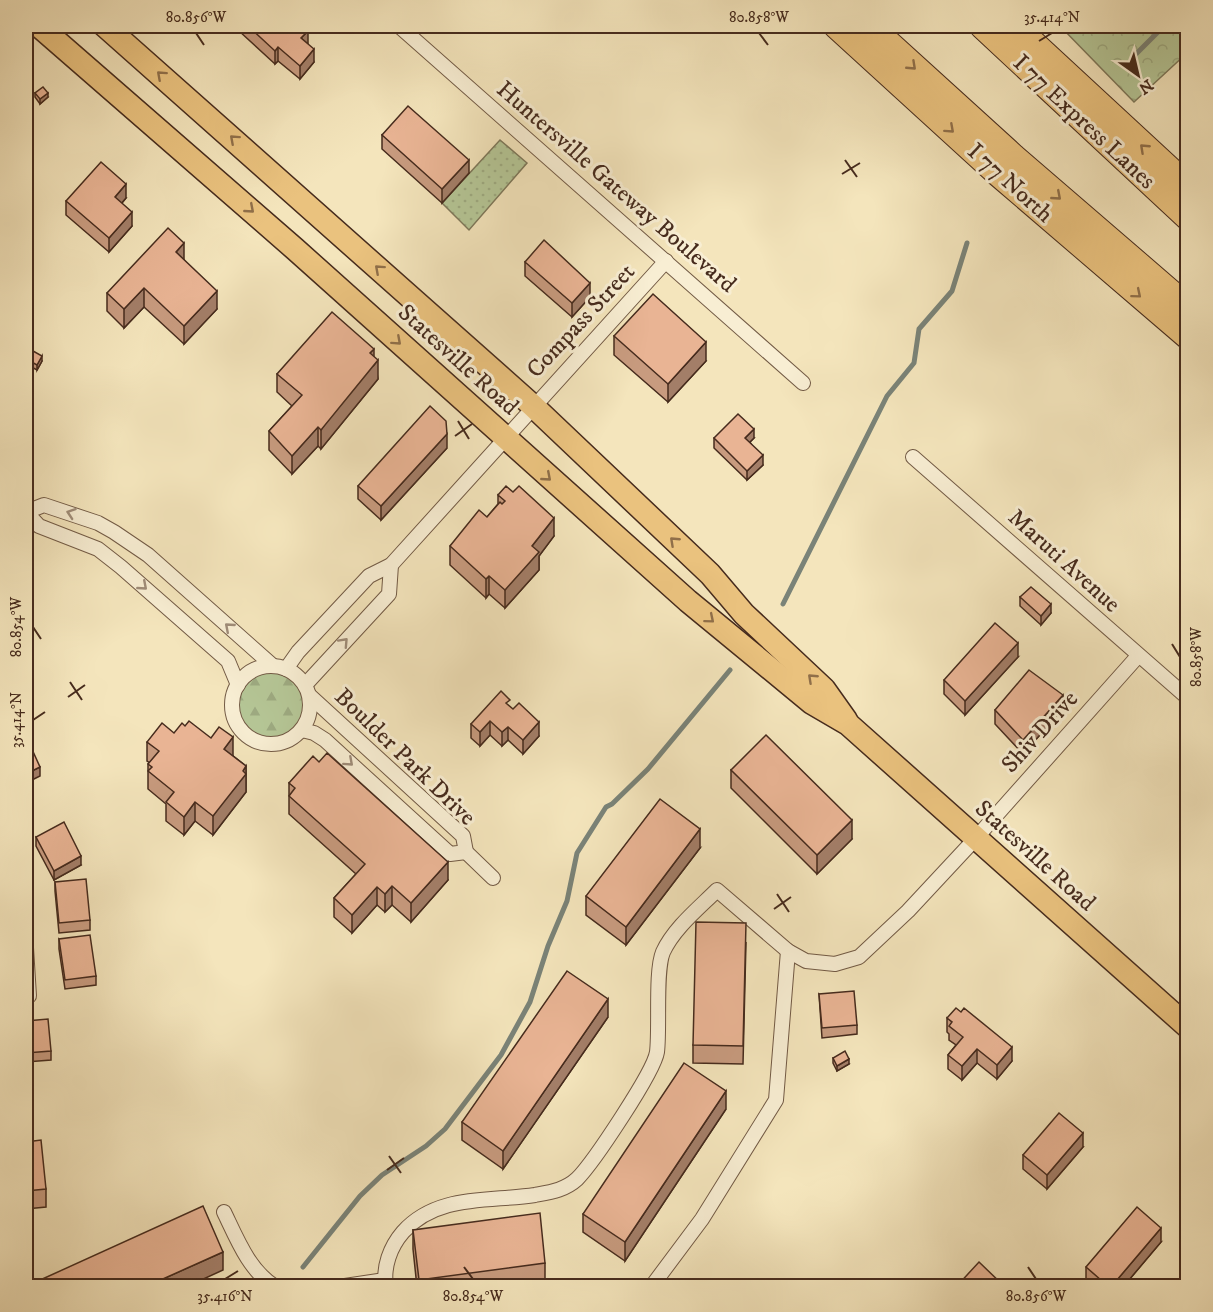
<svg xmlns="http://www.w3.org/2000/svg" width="1213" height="1312" viewBox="0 0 1213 1312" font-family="'IM FELL DW Pica',serif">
<defs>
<pattern id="grass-dots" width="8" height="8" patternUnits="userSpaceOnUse" patternTransform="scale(1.5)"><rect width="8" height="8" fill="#b5c696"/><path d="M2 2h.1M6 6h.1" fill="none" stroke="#9daa81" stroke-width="1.8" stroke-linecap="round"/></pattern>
<pattern id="forest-firs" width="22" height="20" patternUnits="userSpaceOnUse" patternTransform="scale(1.5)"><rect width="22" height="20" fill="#b5c696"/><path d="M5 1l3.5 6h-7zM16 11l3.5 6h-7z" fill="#9daa81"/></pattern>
<pattern id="park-crowns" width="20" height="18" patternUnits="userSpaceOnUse" patternTransform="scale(1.5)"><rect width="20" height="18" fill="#b5c696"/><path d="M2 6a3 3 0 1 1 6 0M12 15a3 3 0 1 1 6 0" fill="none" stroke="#9daa81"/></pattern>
</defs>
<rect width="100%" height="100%" fill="#f4e5bc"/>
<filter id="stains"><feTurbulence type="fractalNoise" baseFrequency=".00333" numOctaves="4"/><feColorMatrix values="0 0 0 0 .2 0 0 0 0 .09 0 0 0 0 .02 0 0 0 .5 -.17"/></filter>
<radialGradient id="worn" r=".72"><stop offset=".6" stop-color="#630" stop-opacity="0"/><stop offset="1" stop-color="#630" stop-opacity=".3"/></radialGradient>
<polygon fill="url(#grass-dots)" stroke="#7e785a" stroke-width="1.5" points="500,140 527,163 469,230 442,203"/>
<circle fill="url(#forest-firs)" stroke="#7e785a" stroke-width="1.5" cx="271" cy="705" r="39"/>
<polygon fill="url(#park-crowns)" stroke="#7e785a" stroke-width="1.5" points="1060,26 1187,26 1187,53 1134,102"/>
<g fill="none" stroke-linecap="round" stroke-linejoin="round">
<g stroke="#7a8378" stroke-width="5">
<polyline points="1136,54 1164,26"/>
<polyline points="783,604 887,396 914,363 919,329 952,291 967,243"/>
<polyline points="303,1267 360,1196 382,1175 426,1146 445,1129 501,1055 530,1002 548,946 567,901 577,853 606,807 612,804 648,769 730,670"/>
</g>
<defs>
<g id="minor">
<polyline points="399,26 803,383"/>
<polyline points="913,457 1188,698"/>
<polyline points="26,512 44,505 98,523 114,532 148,555 273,666"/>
<polyline points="26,512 39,526 98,549 121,567 228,661 238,685"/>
<circle cx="271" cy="705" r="39"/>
<polyline points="286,669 298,652 369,576 391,565 666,261"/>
<polyline points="305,685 389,594 391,565"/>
<polyline points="302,730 314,733 325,740 450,854 466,852 463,836 310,696"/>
<polyline points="466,852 493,878"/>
<polyline points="26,948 29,996 26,996"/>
<path d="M224,1212C237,1239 249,1270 274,1286"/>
<polyline points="345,1286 385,1280"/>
<path d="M386,1286C383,1267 390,1247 403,1232C437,1194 489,1202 535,1195C551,1192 565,1190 577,1179C593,1163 654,1072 657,1052C660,1028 655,971 663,952C674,928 699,908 717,890L788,951L806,961L835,964L859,957L908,911L976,838L1138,656"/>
<polyline points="652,1286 702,1219 776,1100 788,951"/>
</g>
<g id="primary">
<polyline points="39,26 295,249 688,601 812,703 848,724 1188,1027"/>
<polyline points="105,26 533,406 710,574 744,614 824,689 846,720"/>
</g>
<g id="motorway">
<polyline points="837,26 998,173 1188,336"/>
<polyline points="869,26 1013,157 1188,308"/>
<polyline points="983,26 1188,217"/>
<polyline points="1014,26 1188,187"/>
</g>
</defs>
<use href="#minor" stroke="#725a45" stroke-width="16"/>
<use href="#primary" stroke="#462b1d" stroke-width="25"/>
<use href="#motorway" stroke="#462b1d" stroke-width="28"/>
<use href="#minor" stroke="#f8eed3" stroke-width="14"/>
<use href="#primary" stroke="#eac27e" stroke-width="22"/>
<use href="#motorway" stroke="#eac27e" stroke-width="26"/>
</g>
<g fill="#c89b7f" stroke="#462b1d" stroke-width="1.5">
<polygon points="239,26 301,26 314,62 300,79 278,61 275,64 239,31"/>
<polygon points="35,93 48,97 40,104 35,97"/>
<polygon points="382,135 469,173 442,203 382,149"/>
<polygon points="126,198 122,203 132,226 109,252 66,215 66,201"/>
<polygon points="184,260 217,309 184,344 144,307 124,328 107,311 107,293"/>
<polygon points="525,262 590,297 572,317 525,276"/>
<polygon points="614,336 706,361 668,402 614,355"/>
<polygon points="26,347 42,361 37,370 26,364"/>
<polygon points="374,357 378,379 321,449 318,446 292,474 269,450 269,431 292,406 277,392 277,374"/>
<polygon points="714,438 754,438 750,442 763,465 747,480 714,448"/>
<polygon points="447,448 381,520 358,499 358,486"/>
<polygon points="498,495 554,536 539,556 539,570 505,608 489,594 486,598 450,565 450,546 487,517 498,504"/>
<polygon points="1020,597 1051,613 1041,625 1020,606"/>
<polygon points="1018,657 965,715 944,694 944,680"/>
<polygon points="510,707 539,736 523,754 508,740 502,746 490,735 480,746 471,738 471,724"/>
<polygon points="1063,709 1023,754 995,724 995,710"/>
<polygon points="174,733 233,756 246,766 246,792 213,835 195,821 184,835 166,821 166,804 148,789 148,764 150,763 147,761 147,742"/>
<polygon points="731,770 852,839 817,874 731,788"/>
<polygon points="289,783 448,880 411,922 392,905 385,912 377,905 352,933 334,917 334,898 356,874 289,814"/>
<polygon points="36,837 81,865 54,880 36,846"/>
<polygon points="700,848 626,945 586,915 586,896"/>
<polygon points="55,882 90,920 90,930 59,933 55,891"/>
<polygon points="59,939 96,976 96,985 65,989 59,949"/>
<polygon points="746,942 743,1064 693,1063 693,1045"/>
<polygon points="819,994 857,1025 857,1034 822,1038"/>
<polygon points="608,1017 503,1169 462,1140 462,1122"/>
<polygon points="947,1018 1012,1061 997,1079 977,1063 962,1080 948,1069 948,1055 956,1045 949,1040 949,1034 947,1032"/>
<polygon points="26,1021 51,1051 51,1060 26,1062"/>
<polygon points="833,1058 849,1064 837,1071 833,1063"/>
<polygon points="726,1109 625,1261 583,1232 583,1214"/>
<polygon points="26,1142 46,1189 46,1207 26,1209"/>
<polygon points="1083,1147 1047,1189 1023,1169 1023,1155"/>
<polygon points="413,1230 545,1263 545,1282 508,1287 417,1287 413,1249"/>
<polygon points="1161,1242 1123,1287 1093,1287 1086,1280 1086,1267"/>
</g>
<g fill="#a37e68" stroke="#462b1d" stroke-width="1.5">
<polygon points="308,31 308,44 301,38"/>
<polygon points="278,47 278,61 275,64 275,51"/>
<polygon points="314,49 314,62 300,79 300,66"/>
<polygon points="48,93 48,97 40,104 40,99"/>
<polygon points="469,160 469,173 442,203 442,189"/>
<polygon points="126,184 126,198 115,211 115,197"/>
<polygon points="132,212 132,226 109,252 109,238"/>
<polygon points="184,243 184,262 176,252"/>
<polygon points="590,283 590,297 572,317 572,303"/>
<polygon points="144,288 144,307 124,328 124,309"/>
<polygon points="217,291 217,309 184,344 184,326"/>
<polygon points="706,342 706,361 668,402 668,384"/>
<polygon points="374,349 374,365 378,360 378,379 321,449 321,430 370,353"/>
<polygon points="42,356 42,361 37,370 37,365"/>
<polygon points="318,427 318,446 292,474 292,456"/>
<polygon points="754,429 754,438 745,447 745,438"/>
<polygon points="447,434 447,448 381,520 381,506"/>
<polygon points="763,455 763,465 747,480 747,471"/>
<polygon points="554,518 554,536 539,556 539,570 505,608 505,590 532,546"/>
<polygon points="489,576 489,594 486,598 486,579"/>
<polygon points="1051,604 1051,613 1041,625 1041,616"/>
<polygon points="1018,643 1018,657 965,715 965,701"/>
<polygon points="1063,695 1063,709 1023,754 1023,740"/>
<polygon points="490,721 490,735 480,746 480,732"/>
<polygon points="539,722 539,736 523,754 523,740"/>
<polygon points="508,727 508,740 502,746 502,732"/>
<polygon points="233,737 233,756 224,768 224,749"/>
<polygon points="246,766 246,792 213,835 213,816"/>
<polygon points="40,767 40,776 26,783 26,774"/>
<polygon points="195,802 195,821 184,835 184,817"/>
<polygon points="852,820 852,839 817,874 817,855"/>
<polygon points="700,829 700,848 626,945 626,927"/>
<polygon points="81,856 81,865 54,880 54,871"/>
<polygon points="448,862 448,880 411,922 411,903"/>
<polygon points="392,886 392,905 385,912 385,894"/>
<polygon points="377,887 377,905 352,933 352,915"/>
<polygon points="608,999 608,1017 503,1169 503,1151"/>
<polygon points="1012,1047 1012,1061 997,1079 997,1065"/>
<polygon points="977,1049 977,1063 962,1080 962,1066"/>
<polygon points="849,1059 849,1064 837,1071 837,1066"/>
<polygon points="726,1091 726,1109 625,1261 625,1242"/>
<polygon points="1083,1133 1083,1147 1047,1189 1047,1175"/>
<polygon points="1161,1228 1161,1242 1123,1287 1111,1287"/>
<polygon points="223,1252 223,1270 186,1287 145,1287"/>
</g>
<g fill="#e9b494" stroke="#462b1d" stroke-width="1.5">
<polygon points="248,26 301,26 308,31 301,38 314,49 300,66 278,47 275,51"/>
<polygon points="43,87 48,93 40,99 35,93"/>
<polygon points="408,106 469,160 442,189 382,135"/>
<polygon points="101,162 126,184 115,197 132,212 109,238 66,201"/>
<polygon points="168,228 184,243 176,252 217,291 184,326 144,288 124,309 107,293"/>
<polygon points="544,240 590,283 572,303 525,262"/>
<polygon points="653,294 706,342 668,384 614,336"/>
<polygon points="332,312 374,349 370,353 378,360 321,430 318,427 292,456 269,431 302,395 277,374"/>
<polygon points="26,347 42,356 37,365 26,359"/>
<polygon points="430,406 446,421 447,434 381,506 358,486"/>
<polygon points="738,414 754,429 745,438 763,455 747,471 714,438"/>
<polygon points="506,486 513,492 519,486 554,518 532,546 539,552 505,590 489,576 486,579 450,546 479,510 487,517 500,502 502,504 505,501 498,495"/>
<polygon points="1031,587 1051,604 1041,616 1020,597"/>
<polygon points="995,623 1018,643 965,701 944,680"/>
<polygon points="1029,670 1063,695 1023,740 995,710"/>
<polygon points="501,691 510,700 506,703 513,709 519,703 539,722 523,740 508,727 502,732 490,721 480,732 471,724"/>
<polygon points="189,721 211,738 219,727 233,737 224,749 246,766 243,771 246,774 213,816 195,802 184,817 166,802 174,792 148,771 152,767 148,764 159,751 147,742 162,723 174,733 182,723 185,726"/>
<polygon points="766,735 852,820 817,855 731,770"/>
<polygon points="26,736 40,767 26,774"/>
<polygon points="327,753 448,862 411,903 392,886 385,894 377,887 352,915 334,898 365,864 289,796 295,788 289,783 313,756 319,762"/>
<polygon points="660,799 700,829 626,927 586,896"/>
<polygon points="64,822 81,856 54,871 36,837"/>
<polygon points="86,879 90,920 59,923 55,882"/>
<polygon points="696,922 746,923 743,1046 693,1045"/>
<polygon points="90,935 96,976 65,980 59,939"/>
<polygon points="567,971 608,999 503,1151 462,1122"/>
<polygon points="854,991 857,1025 822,1028 819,994"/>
<polygon points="956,1008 961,1012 964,1008 1012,1047 997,1065 977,1049 962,1066 948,1055 963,1037 949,1026 952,1022 947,1018"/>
<polygon points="48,1019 51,1051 26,1053 26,1021"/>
<polygon points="845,1051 849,1059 837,1066 833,1058"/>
<polygon points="684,1063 726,1091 625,1242 583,1214"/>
<polygon points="1059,1113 1083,1133 1047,1175 1023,1155"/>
<polygon points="41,1140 46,1189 26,1191 26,1142"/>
<polygon points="203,1206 223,1252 145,1287 40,1287 38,1281"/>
<polygon points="1137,1207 1161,1228 1111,1287 1109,1287 1086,1267"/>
<polygon points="540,1213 545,1263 419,1280 413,1230"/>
<polygon points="979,1262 1005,1287 956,1287"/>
</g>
<defs><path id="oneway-chevron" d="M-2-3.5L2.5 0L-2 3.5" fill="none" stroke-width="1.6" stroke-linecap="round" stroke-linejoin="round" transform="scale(1.5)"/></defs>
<g stroke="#906f49">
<use href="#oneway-chevron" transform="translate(912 66) rotate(43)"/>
<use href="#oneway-chevron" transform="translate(161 75) rotate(-138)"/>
<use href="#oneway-chevron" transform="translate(950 129) rotate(42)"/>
<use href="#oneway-chevron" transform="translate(234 139) rotate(-138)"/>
<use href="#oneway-chevron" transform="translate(1144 148) rotate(-137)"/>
<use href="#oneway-chevron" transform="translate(1057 196) rotate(41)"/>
<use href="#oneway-chevron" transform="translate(250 209) rotate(41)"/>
<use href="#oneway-chevron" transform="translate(379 269) rotate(-138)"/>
<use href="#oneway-chevron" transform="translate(1137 294) rotate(40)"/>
<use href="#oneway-chevron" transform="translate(397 341) rotate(42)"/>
<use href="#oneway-chevron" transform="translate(547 477) rotate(41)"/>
<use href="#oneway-chevron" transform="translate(674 541) rotate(-137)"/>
<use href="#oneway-chevron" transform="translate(710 619) rotate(40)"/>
<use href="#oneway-chevron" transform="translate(812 678) rotate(-137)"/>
</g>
<g stroke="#9f8c78">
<use href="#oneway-chevron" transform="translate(71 513) rotate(-161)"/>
<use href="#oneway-chevron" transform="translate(143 586) rotate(41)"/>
<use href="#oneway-chevron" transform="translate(229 627) rotate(-139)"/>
<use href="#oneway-chevron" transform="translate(344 642) rotate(-47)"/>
<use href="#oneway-chevron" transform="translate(349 762) rotate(42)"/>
</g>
<path fill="none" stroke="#462b1d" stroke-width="2" d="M196,33L204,45M759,33L768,45M1039,41L1052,33M845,160L857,177M842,174L860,163M458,421L469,439M455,436L472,424M33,627L41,639M1172,644L1180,657M70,682L82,700M68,697L85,685M33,720L45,712M777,894L789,912M774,909L791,897M389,1156L401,1173M387,1170L404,1158M464,1267L473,1279M1028,1267L1036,1279M225,1279L238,1271"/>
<g text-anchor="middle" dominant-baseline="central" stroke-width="6" stroke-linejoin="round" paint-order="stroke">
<g font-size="24" fill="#462b1d" stroke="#f8eed3">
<text transform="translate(1084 122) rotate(43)">I 77 Express Lanes</text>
<text transform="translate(1010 183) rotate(42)">I 77 North</text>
<text transform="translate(616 187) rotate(41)">Huntersville Gateway Boulevard</text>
<text transform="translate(581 321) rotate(-47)">Compass Street</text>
<text transform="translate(458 360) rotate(42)">Statesville Road</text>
<text transform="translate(1064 561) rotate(42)">Maruti Avenue</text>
<text transform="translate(1040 732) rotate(-48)">Shiv Drive</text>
<text transform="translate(405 757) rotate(44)">Boulder Park Drive</text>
<text transform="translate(1035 856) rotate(42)">Statesville Road</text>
</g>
</g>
<rect width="1213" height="1312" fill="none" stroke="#f4e5bc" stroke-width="66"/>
<g transform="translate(1138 75) rotate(146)" stroke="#f8eed3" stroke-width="4.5" paint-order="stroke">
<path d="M0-4.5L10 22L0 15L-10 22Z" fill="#462b1d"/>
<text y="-9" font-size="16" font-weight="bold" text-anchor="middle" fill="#462b1d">N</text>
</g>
<rect x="33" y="33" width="1147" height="1246" fill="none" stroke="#462b1d" stroke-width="2"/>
<g font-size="15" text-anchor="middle" fill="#462b1d">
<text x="196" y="22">80.856°W</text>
<text x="759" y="22">80.858°W</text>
<text x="1052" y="22">35.414°N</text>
<text transform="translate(16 627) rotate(-90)" y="5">80.854°W</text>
<text transform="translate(1196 657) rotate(-90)" y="5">80.858°W</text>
<text transform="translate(16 720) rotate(-90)" y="5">35.414°N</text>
<text x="225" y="1301">35.416°N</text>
<text x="473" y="1301">80.854°W</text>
<text x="1036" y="1301">80.856°W</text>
</g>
<rect width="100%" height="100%" filter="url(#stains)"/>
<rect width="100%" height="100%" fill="url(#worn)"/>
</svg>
